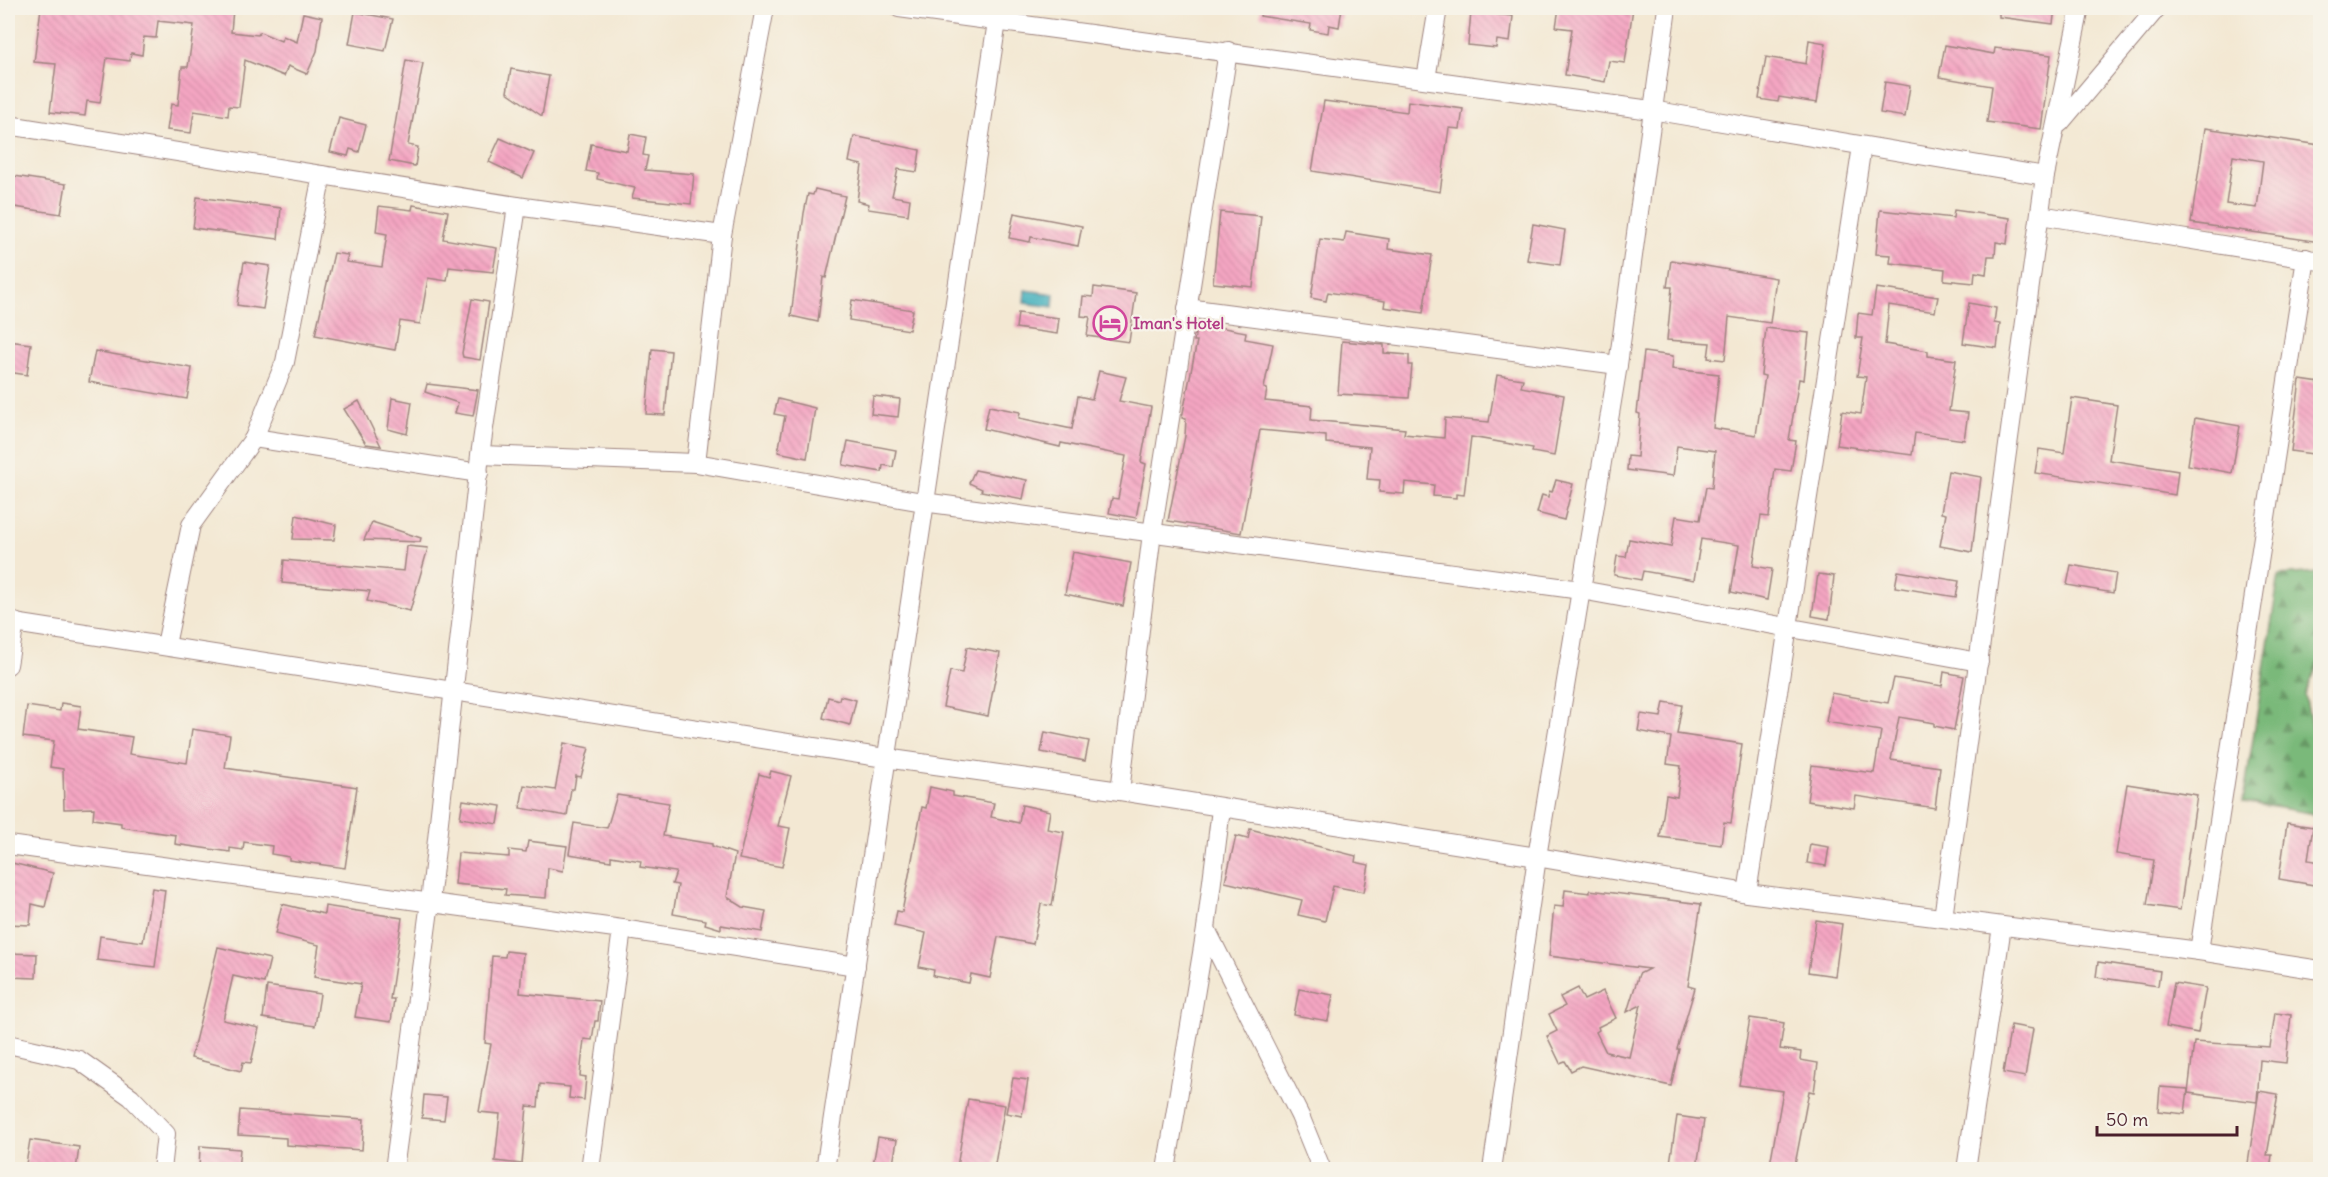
<svg xmlns="http://www.w3.org/2000/svg" width="2328" height="1177" viewBox="0 0 2328 1177" font-family="Delius,sans-serif">
<defs>
<pattern id="forest-firs" width="22" height="20" patternUnits="userSpaceOnUse" patternTransform="scale(1.5)"><rect width="22" height="20" fill="#7ab97a"/><path d="M5 1l3.5 6h-7zM16 11l3.5 6h-7z" fill="#669664"/></pattern>
<pattern id="water-ripples" width="26" height="14" patternUnits="userSpaceOnUse" patternTransform="scale(1.5)"><rect width="26" height="14" fill="#40afbc"/><path d="M2 4q2-2 4 0t4 0M15 11q2-2 4 0t4 0" fill="none" stroke="#388e99"/></pattern>
<pattern id="building-back-hatch" width="6" height="6" patternUnits="userSpaceOnUse" patternTransform="scale(1.5)"><rect width="6" height="6" fill="#f4a6c2"/><path d="M-1 5l2 2M0 0l6 6M5-1l2 2" fill="none" stroke="#d38ea7"/></pattern>
</defs>
<rect width="100%" height="100%" fill="#f7f3e8"/>
<filter id="ink" filterUnits="userSpaceOnUse"><feTurbulence type="fractalNoise" baseFrequency=".0167" numOctaves="2"/><feDisplacementMap in="SourceGraphic" scale="12" xChannelSelector="R" yChannelSelector="G"/><feConvolveMatrix kernelMatrix="1 2 1 2 8 2 1 2 1" color-interpolation-filters="sRGB"/></filter>
<filter id="wash" filterUnits="userSpaceOnUse"><feTurbulence type="fractalNoise" baseFrequency=".008" numOctaves="4" result="noise"/><feDisplacementMap in="SourceGraphic" scale="24" xChannelSelector="R" yChannelSelector="G"/><feGaussianBlur stdDeviation="1.35" result="paint"/><feColorMatrix in="noise" values="0 0 0 0 0 0 0 0 0 0 0 0 0 0 0 0 0 1.4 0 .05"/><feComposite in="paint" operator="in"/></filter>
<g filter="url(#wash)">
<rect width="100%" height="100%" fill="#f3e8d3"/>
<polygon fill="url(#forest-firs)" stroke="#626c52" stroke-width="1.5" points="2320,572 2320,660 2305,695 2316,750 2320,754 2320,819 2310,813 2243,802 2279,575"/>
<polygon fill="url(#water-ripples)" stroke="#456774" stroke-width="1.5" points="1025,290 1054,294 1053,307 1024,303"/>
<g id="blocks">
<g fill="url(#building-back-hatch)" fill-rule="evenodd">
<polygon points="41,8 233,9 231,32 258,35 260,32 281,41 283,36 297,42 303,13 322,17 317,51 307,74 288,66 284,76 245,60 239,107 229,106 228,116 194,111 191,133 167,130 171,104 178,105 182,67 188,67 194,25 158,21 156,38 144,37 142,55 131,53 130,61 107,58 100,103 87,101 85,116 50,112 56,64 34,62"/>
<polygon points="1261,8 1342,8 1339,27 1329,25 1328,33 1310,30 1311,24 1260,16"/>
<polygon points="1559,8 1633,8 1625,63 1609,61 1605,82 1565,75 1572,29 1556,27"/>
<polygon points="1999,8 2055,8 2053,24 1999,17"/>
<polygon points="355,12 393,19 385,51 349,44"/>
<polygon points="1471,12 1513,16 1510,42 1497,40 1496,48 1468,45"/>
<polygon points="1809,40 1826,43 1817,103 1779,97 1778,102 1759,99 1766,57 1806,64"/>
<polygon points="1945,45 1994,54 1995,48 2051,55 2041,129 1987,122 1992,86 1939,77"/>
<polygon points="406,60 423,63 408,145 418,147 415,166 389,161"/>
<polygon points="511,69 549,76 542,116 507,92"/>
<polygon points="1885,82 1910,86 1905,117 1880,113"/>
<polygon points="1324,101 1407,112 1408,101 1463,109 1460,129 1449,128 1440,192 1312,171"/>
<polygon points="339,118 366,125 359,152 350,149 348,156 330,152"/>
<path d="M2205,128L2320,145V242L2191,223ZM2233,156L2263,161L2257,208L2226,204Z"/>
<polygon points="630,134 646,137 643,155 648,156 645,170 694,174 691,204 632,198 635,188 597,179 598,173 586,171 591,144 627,151"/>
<polygon points="854,136 920,150 917,172 898,169 892,196 910,199 908,215 868,209 869,204 857,201 862,165 849,162"/>
<polygon points="500,138 534,153 523,178 489,162"/>
<polygon points="8,175 66,184 61,214 8,206"/>
<polygon points="815,189 845,196 826,278 823,277 818,322 791,316 804,213 808,194 813,195"/>
<polygon points="197,197 281,208 278,239 193,228"/>
<polygon points="413,205 448,211 443,239 497,248 493,272 449,267 447,281 428,278 420,324 400,321 395,350 315,335 334,253 348,255 346,262 382,267 387,234 376,232 379,206 412,210"/>
<polygon points="1880,210 1953,218 1954,210 2010,218 2007,244 1996,242 1995,256 1988,256 1986,274 1975,272 1974,283 1944,280 1945,269 1890,263 1891,255 1876,254"/>
<polygon points="1220,212 1261,216 1253,287 1213,283"/>
<polygon points="1014,213 1082,226 1078,246 1031,237 1030,242 1009,238"/>
<polygon points="1533,224 1565,230 1560,265 1527,260"/>
<polygon points="1346,232 1389,239 1388,249 1432,255 1423,313 1384,307 1385,301 1328,292 1326,301 1311,298 1320,239 1344,242"/>
<polygon points="1671,260 1776,278 1770,323 1729,317 1725,360 1708,358 1710,343 1667,340 1672,287 1667,287"/>
<polygon points="244,262 270,266 263,309 237,305"/>
<polygon points="1094,287 1136,293 1129,342 1087,336 1090,317 1081,316 1083,296 1093,297"/>
<polygon points="1876,288 1938,297 1935,312 1889,305 1885,344 1928,351 1928,356 1956,360 1949,411 1968,413 1964,440 1915,433 1912,455 1837,445 1842,411 1861,414 1866,377 1857,376 1863,338 1856,338 1858,313 1872,315"/>
<polygon points="472,299 489,302 480,360 463,357 462,353"/>
<polygon points="852,300 913,310 909,330 849,320"/>
<polygon points="1969,303 1996,308 1994,323 2000,324 1997,348 1963,343"/>
<polygon points="1018,313 1059,318 1057,334 1016,328"/>
<polygon points="1197,323 1246,332 1245,339 1273,344 1264,388 1267,389 1265,401 1312,406 1311,420 1405,429 1404,434 1444,438 1445,418 1489,422 1497,375 1523,379 1521,387 1564,395 1554,456 1532,452 1533,448 1471,437 1464,495 1456,494 1456,498 1433,496 1434,485 1405,482 1404,494 1379,492 1380,480 1367,479 1370,447 1326,443 1326,436 1260,430 1241,533 1168,521 1185,436 1186,419 1182,418 1197,341 1194,341"/>
<polygon points="1766,328 1809,333 1804,380 1799,379 1789,440 1796,441 1791,471 1775,469 1769,517 1761,516 1753,566 1772,569 1767,600 1731,592 1739,545 1701,539 1694,580 1643,571 1641,580 1614,575 1617,556 1626,557 1629,539 1671,547 1676,516 1700,520 1706,487 1712,488 1715,451 1677,446 1673,476 1627,470 1628,456 1637,457 1640,414 1637,413 1644,352 1673,356 1672,369 1719,374 1713,428 1756,435 1765,376 1761,375"/>
<polygon points="8,341 31,344 27,375 8,372"/>
<polygon points="1342,341 1384,345 1384,353 1409,355 1409,365 1412,365 1409,398 1338,394"/>
<polygon points="652,349 671,351 665,415 646,414"/>
<polygon points="95,351 192,368 187,399 89,382"/>
<polygon points="1099,371 1126,377 1119,401 1151,407 1141,462 1146,464 1136,518 1109,513 1112,498 1118,499 1126,456 1061,443 1060,447 984,429 989,406 1020,412 1019,418 1072,429 1078,396 1092,399"/>
<polygon points="2300,380 2320,383 2320,455 2291,451"/>
<polygon points="427,384 478,390 473,416 455,413 458,403 425,392"/>
<polygon points="873,396 900,399 898,417 871,414"/>
<polygon points="392,398 412,402 407,434 388,429"/>
<polygon points="2072,398 2117,405 2109,460 2178,471 2175,495 2035,473 2039,449 2064,453"/>
<polygon points="778,399 815,408 807,458 778,452 785,416 774,414"/>
<polygon points="359,401 381,446 366,444 344,409"/>
<polygon points="2195,418 2240,426 2232,473 2188,465"/>
<polygon points="848,441 896,450 893,467 883,465 882,472 843,465"/>
<polygon points="975,470 1027,480 1023,499 981,491 982,489 969,483"/>
<polygon points="1948,471 1981,477 1972,552 1940,546 1946,514 1941,513"/>
<polygon points="1556,480 1573,484 1564,520 1537,513 1542,495 1548,497 1549,491 1552,492"/>
<polygon points="296,515 336,525 334,540 293,539"/>
<polygon points="372,522 421,538 420,542 364,540"/>
<polygon points="407,546 428,548 410,611 367,601 370,591 282,583 284,560 404,571"/>
<polygon points="1073,552 1131,563 1123,606 1065,594"/>
<polygon points="2071,565 2116,573 2113,593 2067,585"/>
<polygon points="1898,571 1959,581 1956,597 1895,587"/>
<polygon points="1818,574 1834,576 1829,619 1812,616"/>
<polygon points="967,647 1000,653 988,716 943,707 950,671 962,673"/>
<polygon points="1944,672 1964,676 1954,730 1934,726 1934,723 1899,717 1891,760 1940,767 1935,808 1856,796 1854,808 1807,801 1812,765 1874,773 1881,731 1826,722 1831,693 1888,703 1894,678 1942,686"/>
<polygon points="840,696 856,700 850,725 823,718 828,697 839,700"/>
<polygon points="1664,702 1682,705 1677,734 1742,744 1731,823 1724,822 1721,845 1660,837 1666,795 1677,797 1681,766 1667,764 1671,737 1638,731 1641,714 1661,717"/>
<polygon points="61,703 81,706 78,729 132,737 129,754 187,763 192,729 230,735 225,768 357,787 345,868 289,860 289,857 271,854 272,846 244,842 243,850 230,848 230,852 175,844 176,835 121,827 121,823 93,819 94,808 64,809 63,769 50,767 54,741 23,737 27,706 60,711"/>
<polygon points="1045,732 1089,741 1085,761 1041,752"/>
<polygon points="564,743 589,748 581,777 576,776 574,789 571,789 567,816 520,808 524,785 555,790"/>
<polygon points="771,771 791,776 778,826 790,828 782,867 739,859 759,774 769,777"/>
<polygon points="2127,784 2197,795 2180,910 2147,905 2154,860 2116,854"/>
<polygon points="930,787 953,792 953,796 994,803 991,817 1019,823 1022,805 1050,811 1047,829 1064,832 1052,906 1041,904 1033,944 998,937 990,978 971,974 969,983 933,976 934,970 919,967 926,933 894,926 897,911 902,912 922,807 926,808"/>
<polygon points="617,795 669,803 663,836 712,844 712,846 735,854 727,897 743,907 766,911 762,932 721,925 721,929 705,924 706,920 673,914 678,885 672,884 676,872 640,867 641,861 611,856 611,861 569,854 574,823 607,828"/>
<polygon points="463,800 501,806 498,824 460,818"/>
<polygon points="2287,823 2313,827 2308,860 2320,862 2320,886 2279,879"/>
<polygon points="1250,829 1356,856 1355,862 1369,865 1364,892 1333,886 1325,921 1298,915 1302,900 1225,882 1236,836 1248,839"/>
<polygon points="528,841 567,846 563,871 548,868 546,898 505,895 506,889 455,884 458,853 509,857 509,850 526,852"/>
<polygon points="1810,844 1829,847 1826,866 1807,863"/>
<polygon points="8,862 53,873 45,907 32,904 30,925 8,924"/>
<polygon points="152,888 165,890 155,967 97,960 100,936 143,942"/>
<polygon points="1565,890 1590,893 1590,890 1701,904 1688,986 1695,988 1677,1049 1679,1049 1671,1086 1581,1066 1571,1071 1565,1061 1560,1063 1547,1036 1557,1031 1549,1014 1565,1006 1560,997 1578,988 1584,1000 1603,991 1616,1018 1598,1027 1599,1030 1596,1032 1606,1052 1629,1057 1641,1005 1627,1012 1639,974 1649,969 1549,956 1554,906 1563,907"/>
<polygon points="282,904 324,914 325,906 402,918 390,999 394,999 391,1022 355,1017 361,984 314,977 319,945 275,934"/>
<polygon points="1816,920 1842,924 1835,976 1808,972"/>
<polygon points="218,947 270,959 264,983 233,976 223,1020 259,1028 251,1063 243,1062 241,1071 191,1058"/>
<polygon points="506,951 523,953 520,993 600,1001 598,1021 595,1021 592,1040 584,1039 580,1076 586,1077 584,1100 569,1098 570,1087 540,1084 538,1107 527,1106 522,1164 495,1161 500,1114 479,1112 491,1044 485,1043 492,956 505,957"/>
<polygon points="8,953 37,954 36,978 8,977"/>
<polygon points="2098,962 2160,971 2158,986 2096,977"/>
<polygon points="2174,983 2206,988 2198,1033 2166,1027"/>
<polygon points="267,986 320,994 315,1026 263,1018"/>
<polygon points="1299,989 1333,995 1328,1021 1294,1015"/>
<polygon points="2275,1013 2291,1015 2286,1063 2260,1060 2257,1102 2188,1093 2194,1042 2270,1047"/>
<polygon points="1750,1018 1784,1023 1780,1049 1801,1052 1800,1060 1818,1063 1814,1092 1809,1091 1794,1170 1769,1170 1783,1091 1739,1085"/>
<polygon points="2011,1025 2033,1029 2025,1077 2003,1073"/>
<polygon points="1013,1078 1028,1080 1022,1116 1006,1113"/>
<polygon points="2160,1087 2188,1089 2185,1114 2158,1111"/>
<polygon points="2259,1091 2278,1094 2267,1155 2272,1155 2270,1170 2247,1170"/>
<polygon points="424,1095 447,1097 444,1120 422,1118"/>
<polygon points="968,1099 1005,1105 994,1170 957,1167"/>
<polygon points="240,1110 364,1119 362,1150 286,1145 286,1138 238,1135"/>
<polygon points="1677,1116 1704,1120 1697,1167 1670,1163"/>
<polygon points="878,1137 897,1140 892,1170 872,1170"/>
<polygon points="30,1140 79,1147 76,1170 25,1170"/>
<polygon points="200,1146 240,1149 238,1170 199,1170"/>
</g>
</g>
</g>
<g filter="url(#ink)">
<use href="#blocks" fill-opacity="0" stroke="#9e847f" stroke-width="1.5"/>
<g fill="none" stroke-linecap="round" stroke-linejoin="round">
<defs>
<g id="minor">
<polyline points="899,8 1651,110 2045,176"/>
<polyline points="1426,79 1438,8"/>
<polyline points="2060,123 2157,8"/>
<polyline points="8,125 517,206 722,235"/>
<polyline points="2040,215 2320,261"/>
<polyline points="1187,308 1618,365"/>
<polyline points="254,438 479,473"/>
<polyline points="480,455 696,463 923,502 1581,590 1979,662"/>
<polyline points="696,463 722,235 765,8"/>
<polyline points="8,622 885,758 1120,791 1537,857 1747,893 2199,951 2320,970"/>
<polyline points="166,645 191,525 254,438 285,362 322,175"/>
<polyline points="8,665 15,622"/>
<polyline points="1120,791 1152,533 1228,51"/>
<polyline points="8,845 622,929 856,966"/>
<polyline points="1747,893 1862,146"/>
<polyline points="1943,918 2045,176 2080,8"/>
<polyline points="1206,929 1300,1116 1322,1170"/>
<polyline points="2199,951 2306,258"/>
<polyline points="8,1044 79,1060 131,1097 166,1134 162,1170"/>
<polyline points="394,1170 430,902 480,455 517,206"/>
<polyline points="590,1170 622,929"/>
<polyline points="825,1170 999,8"/>
<polyline points="1166,1170 1206,929 1221,809"/>
<polyline points="1492,1170 1537,857 1618,365 1667,8"/>
<polyline points="1966,1170 2002,926"/>
</g>
</defs>
<use href="#minor" stroke="#9e847f" stroke-width="20"/>
<use href="#minor" stroke="#fff" stroke-width="18"/>
</g>
</g>
<defs>
<symbol id="hotel-ring" viewBox="-11 -11 22 22"><circle r="9.5" fill="#f7f3e8" stroke="#d1479c" stroke-width="1.5"/><path d="M-6-4.5h1.5V1H6V5H4.5V3h-9V5H-6ZM-4 0a1.8 1.8 0 1 1 3.6 0ZM.5 0V-2.5h3Q6-2.5 6 0Z" fill="#d1479c"/></symbol>
</defs>
<g fill-rule="evenodd">
<use href="#hotel-ring" x="1091" y="304" width="38" height="38"/>
</g>
<g text-anchor="middle" dominant-baseline="central" stroke-width="4.5" stroke-linejoin="round" paint-order="stroke">
<g font-size="16" font-weight="bold" fill="#b23c85" stroke="#f7f3e8" text-anchor="start">
<text x="1133" y="323">Iman's Hotel</text>
</g>
</g>
<rect width="2328" height="1177" fill="none" stroke="#f7f3e8" stroke-width="30"/>
<path d="M2097 1126v9h140v-9" fill="none" stroke="#4a1f2b" stroke-width="3"/>
<text x="2106" y="1126" font-size="18" fill="#4a1f2b" stroke="#f7f3e8" stroke-width="4.5" paint-order="stroke">50 m</text>
</svg>
